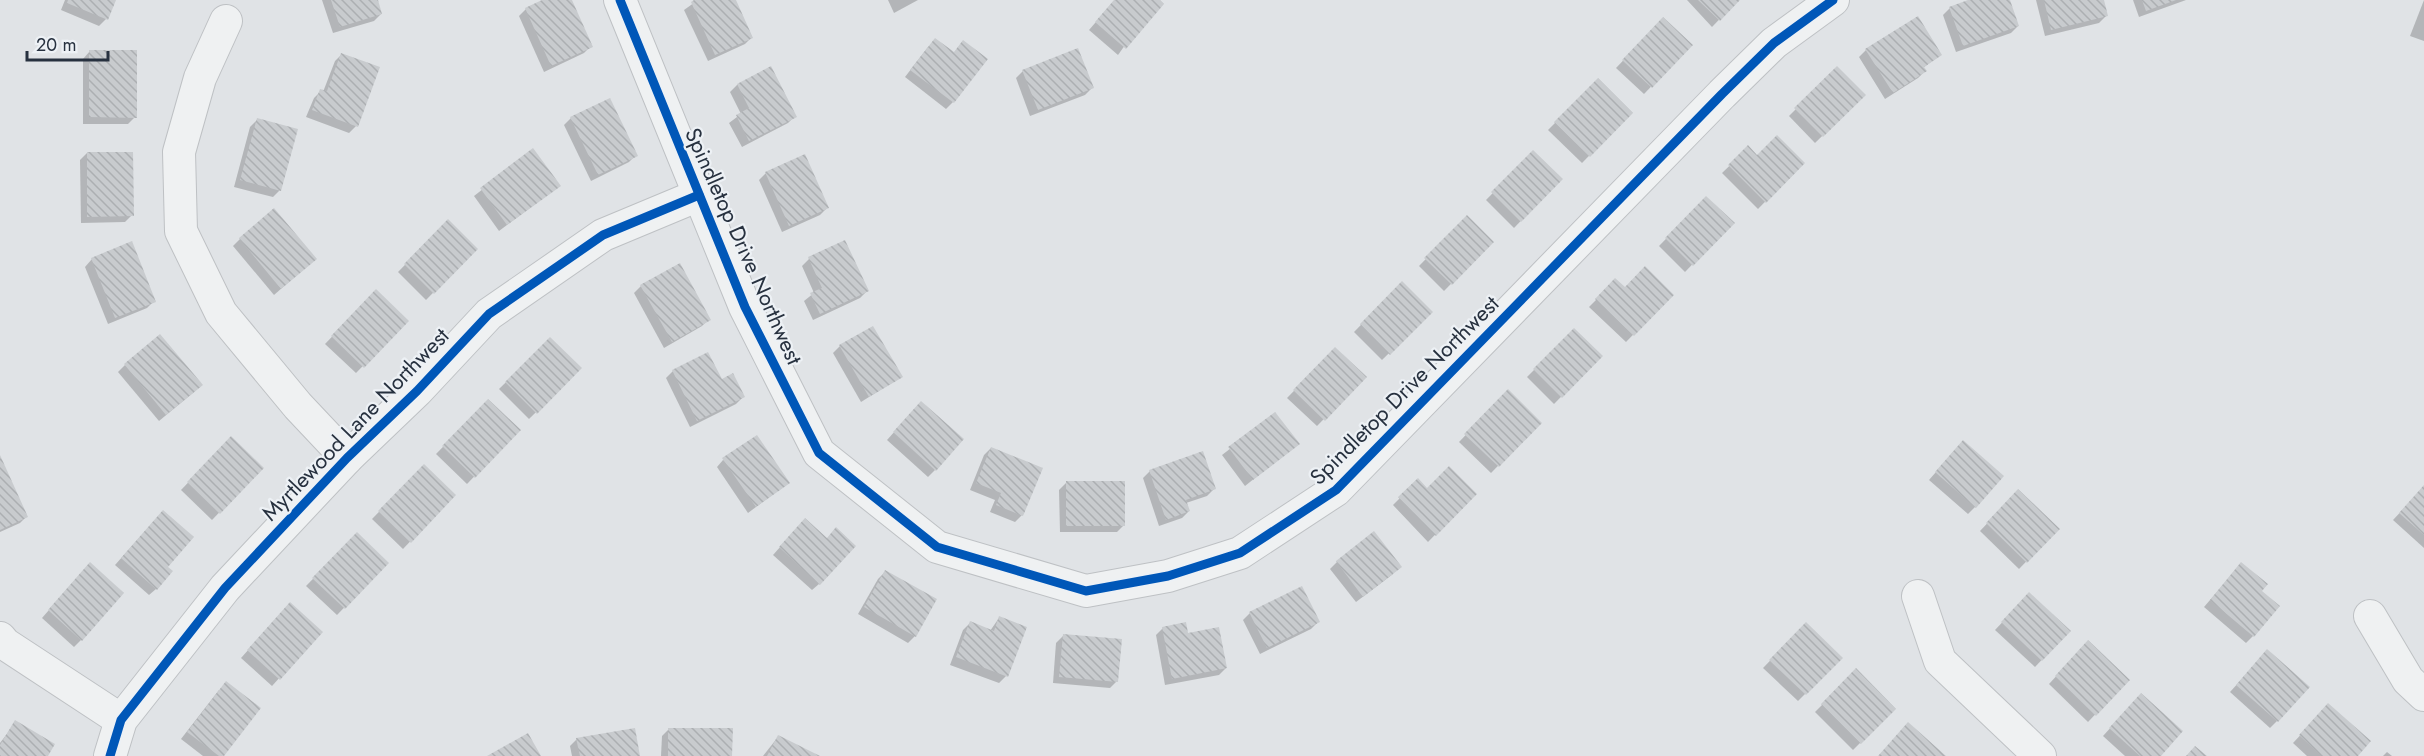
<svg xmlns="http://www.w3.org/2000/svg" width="2424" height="756" viewBox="0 0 2424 756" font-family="Jost,sans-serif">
<defs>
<pattern id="building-back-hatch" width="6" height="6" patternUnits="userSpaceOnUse" patternTransform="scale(1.5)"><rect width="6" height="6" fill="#c8cbce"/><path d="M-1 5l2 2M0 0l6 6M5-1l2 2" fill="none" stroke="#acafb2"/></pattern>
</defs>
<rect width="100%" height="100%" fill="#e0e3e6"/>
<g fill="#0003">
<polygon points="65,0 115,0 106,19 99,26 61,10"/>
<polygon points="322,0 376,0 381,14 374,21 333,33"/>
<polygon points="546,0 570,0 591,46 584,53 544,72 519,16 526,9"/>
<polygon points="698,0 735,0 752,37 745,44 708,61 684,10"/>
<polygon points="888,0 918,0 894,13"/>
<polygon points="1115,0 1157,0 1118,55 1089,30"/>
<polygon points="1687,0 1738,0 1712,27"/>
<polygon points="1973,0 2008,0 2018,26 2011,33 1956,52 1943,15 1950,8"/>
<polygon points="2036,0 2103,0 2106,16 2099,23 2045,36"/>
<polygon points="2133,0 2186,0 2139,17"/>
<polygon points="2424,0 2424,41 2410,36"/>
<polygon points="1663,19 1691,45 1644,94 1616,68"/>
<polygon points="928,47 953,102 946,109 905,77"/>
<polygon points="1866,50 1940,55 1923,68 1925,71 1918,78 1885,99 1859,57"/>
<polygon points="90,51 135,117 128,124 83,124 83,59"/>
<polygon points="342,54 356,126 349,133 306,117 314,98 321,91 323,92 335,61"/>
<polygon points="770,68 795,116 788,123 742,147 729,123 741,114 730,92 737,85"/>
<polygon points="1837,68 1864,95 1815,143 1789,116"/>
<polygon points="1023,71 1092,88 1085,95 1030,116 1016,78"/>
<polygon points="1598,80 1631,113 1582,163 1548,130"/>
<polygon points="571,118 636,155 629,162 591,181 564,125"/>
<polygon points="257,120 280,190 273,197 234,187 250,127"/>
<polygon points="1748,148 1757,157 1803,163 1758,209 1722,173"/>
<polygon points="533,150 559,186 499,231 474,196"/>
<polygon points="1533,152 1561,179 1514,228 1486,200"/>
<polygon points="87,153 132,215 125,222 81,223 80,160"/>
<polygon points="766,173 827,208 820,215 782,232 759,180"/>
<polygon points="1706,198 1732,223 1685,272 1659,246"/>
<polygon points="1467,217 1492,242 1444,291 1419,266"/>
<polygon points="448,221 476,249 426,300 398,272"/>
<polygon points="240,239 315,259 274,295 233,246"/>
<polygon points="844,242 867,291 860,298 813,320 804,301 814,293 802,266 809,259"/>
<polygon points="92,259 154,301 147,308 108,324 85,267"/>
<polygon points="1616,280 1625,289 1672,295 1626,342 1589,307"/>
<polygon points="1402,283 1431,312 1382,360 1354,332"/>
<polygon points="641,286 709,319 702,326 664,348 634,293"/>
<polygon points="376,291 407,321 356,373 325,344"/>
<polygon points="1574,330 1601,356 1554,404 1527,377"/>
<polygon points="550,339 580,369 529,419 499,389"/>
<polygon points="840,346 901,377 861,402 833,353"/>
<polygon points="1335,349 1365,377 1317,426 1287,398"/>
<polygon points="125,365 194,392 159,421 118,372"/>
<polygon points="673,371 721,381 743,397 736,404 690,427 666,378"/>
<polygon points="1508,391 1540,423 1491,473 1459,442"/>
<polygon points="488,401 519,430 467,484 436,454"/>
<polygon points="914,410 935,470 928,477 887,440"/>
<polygon points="1275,414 1298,444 1245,486 1222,455"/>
<polygon points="231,438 262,468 212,520 181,490"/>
<polygon points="991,448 1022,515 1015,522 990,512 995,500 970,490 984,455"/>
<polygon points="1956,449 1975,507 1968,514 1929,480"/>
<polygon points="0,460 27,516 20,523 0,532"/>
<polygon points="723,460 788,483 748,513 717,467"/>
<polygon points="424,466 454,495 403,549 372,519"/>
<polygon points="1150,471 1215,488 1207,496 1186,503 1189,511 1182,518 1159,526 1143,478"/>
<polygon points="1418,480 1427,490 1475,494 1428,542 1393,505"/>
<polygon points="1066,483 1124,525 1117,532 1060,532 1059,490"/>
<polygon points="2424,487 2424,548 2393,520"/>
<polygon points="2018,491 2058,529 2019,569 1980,531"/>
<polygon points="156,519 166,567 156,589 149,595 115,565"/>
<polygon points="798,527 819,584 812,590 773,555"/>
<polygon points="357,534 387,563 337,615 306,586"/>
<polygon points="1337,562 1393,574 1356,602 1330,569"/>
<polygon points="83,571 81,640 74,647 42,618"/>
<polygon points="2235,571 2260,591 2253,636 2246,643 2204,607"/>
<polygon points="885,572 915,636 908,643 858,614 878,579"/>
<polygon points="2029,594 2069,631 2035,667 1995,630"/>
<polygon points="283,611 321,632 272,686 241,658"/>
<polygon points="1250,613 1318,622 1311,629 1260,654 1243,620"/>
<polygon points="999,618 1006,676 999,683 950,665 963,630 970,623 990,631"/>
<polygon points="1806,624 1841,658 1798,701 1763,668"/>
<polygon points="1163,628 1187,635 1226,668 1219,675 1165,685 1156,635"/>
<polygon points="1063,636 1117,681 1110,688 1053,683 1056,643"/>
<polygon points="2088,642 2128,680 2088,722 2049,684"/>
<polygon points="2261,658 2277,721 2270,728 2230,692"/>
<polygon points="1856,671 1894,709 1853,750 1815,712"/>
<polygon points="219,690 222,756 203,756 181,739"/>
<polygon points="2134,702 2159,756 2125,756 2103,736"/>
<polygon points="2322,712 2355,756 2307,756 2293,743"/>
<polygon points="16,722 46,756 0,756 0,743"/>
<polygon points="669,729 731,756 661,756 662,736"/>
<polygon points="778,737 816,756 763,756"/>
<polygon points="577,739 638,756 572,756 570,746"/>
<polygon points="2387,752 2392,756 2383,756"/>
</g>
<g fill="url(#building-back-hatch)">
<polygon points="68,0 116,0 108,20 67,3"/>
<polygon points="331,0 378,0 382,14 340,27"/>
<polygon points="542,0 572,0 593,47 551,66 525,8"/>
<polygon points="694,0 736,0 753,38 715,55 691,2"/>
<polygon points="1114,0 1160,0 1164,4 1126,49 1095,22"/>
<polygon points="1698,0 1740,0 1720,21"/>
<polygon points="1968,0 2010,0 2019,26 1963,46 1949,7"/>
<polygon points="2044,0 2104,0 2108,16 2051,30"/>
<polygon points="2142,0 2176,0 2146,11"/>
<polygon points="1918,16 1942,55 1924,67 1927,71 1893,93 1865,49"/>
<polygon points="1663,17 1693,45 1652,88 1622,60"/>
<polygon points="935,38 954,52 963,40 988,59 954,103 910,70"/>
<polygon points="1078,48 1094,88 1038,110 1022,70"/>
<polygon points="89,50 137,50 137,118 89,117"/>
<polygon points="341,53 380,67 358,127 312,110 320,89 327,91"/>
<polygon points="771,66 797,117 749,141 736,115 749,108 737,84"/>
<polygon points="1837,66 1866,95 1823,137 1794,108"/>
<polygon points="1598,78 1633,113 1590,157 1554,122"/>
<polygon points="610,98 638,156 598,175 570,117"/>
<polygon points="257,118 298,129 281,191 240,180"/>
<polygon points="1777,135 1805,163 1766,203 1728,165 1748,145 1757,155"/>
<polygon points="533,148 561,186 507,225 480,188"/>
<polygon points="1533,150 1563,179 1521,222 1491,192"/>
<polygon points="87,152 133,152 134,216 87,217"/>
<polygon points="805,154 829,208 789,226 765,172"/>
<polygon points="1706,196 1735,223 1693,266 1665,238"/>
<polygon points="274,208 317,259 281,289 239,238"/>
<polygon points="1467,215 1494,242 1452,285 1424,258"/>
<polygon points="448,219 478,249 434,294 404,264"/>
<polygon points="845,240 869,291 820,314 810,293 822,288 808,257"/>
<polygon points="132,241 156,302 115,318 91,258"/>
<polygon points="680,263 711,320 672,342 640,285"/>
<polygon points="1645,266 1674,295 1634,336 1595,299 1615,278 1625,287"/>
<polygon points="1402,281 1433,312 1390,355 1360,324"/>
<polygon points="376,289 409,321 364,368 331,336"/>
<polygon points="873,326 903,377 869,397 839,345"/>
<polygon points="1574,328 1603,356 1562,398 1533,369"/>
<polygon points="160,334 203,385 166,415 124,364"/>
<polygon points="550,337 582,368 537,414 505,382"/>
<polygon points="1335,347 1367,377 1325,421 1293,390"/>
<polygon points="708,352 722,379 733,373 745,397 697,421 672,370"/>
<polygon points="1508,389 1542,423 1499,467 1464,434"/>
<polygon points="488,399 521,430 475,478 442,446"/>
<polygon points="921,401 964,439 936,471 893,432"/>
<polygon points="1275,412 1300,444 1253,480 1228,447"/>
<polygon points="757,435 790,483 756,507 722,458"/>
<polygon points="231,436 264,468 220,514 187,482"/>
<polygon points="1963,440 2004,476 1976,508 1935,472"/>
<polygon points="991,447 1043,468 1023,516 996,505 1001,493 976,483"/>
<polygon points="1203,451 1216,489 1186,500 1190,511 1166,520 1149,470"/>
<polygon points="0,455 28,517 0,530"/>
<polygon points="424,464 456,495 411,543 378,511"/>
<polygon points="1449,466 1477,494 1436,536 1398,497 1418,478 1427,488"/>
<rect x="1066" y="481" width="59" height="45"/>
<polygon points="2424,485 2424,535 2399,513"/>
<polygon points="2018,489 2060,529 2027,563 1986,523"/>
<polygon points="163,510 194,537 168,567 173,571 157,590 121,558"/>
<polygon points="805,518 827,538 836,527 856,546 820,585 779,547"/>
<polygon points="1374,531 1402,567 1363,597 1336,561"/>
<polygon points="357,532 389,563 345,609 312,578"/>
<polygon points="90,562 124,593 82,641 48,610"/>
<polygon points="2241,562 2268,584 2262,591 2280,606 2254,637 2210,600"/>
<polygon points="885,570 937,599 916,637 864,607"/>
<polygon points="1302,586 1320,622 1267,648 1249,612"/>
<polygon points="2029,592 2071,631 2042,661 2001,622"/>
<polygon points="290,602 323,632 280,680 247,650"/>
<polygon points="999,616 1027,627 1008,677 956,657 970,621 994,631"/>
<polygon points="1186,622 1188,633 1219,627 1227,668 1172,679 1162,627"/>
<polygon points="1806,622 1843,658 1806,695 1769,660"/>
<polygon points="1063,634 1122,639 1118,682 1059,677"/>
<polygon points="2088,640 2130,680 2096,716 2055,676"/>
<polygon points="2267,649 2310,687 2278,722 2236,685"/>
<polygon points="1856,668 1896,709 1861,744 1821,704"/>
<polygon points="226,681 261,708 224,756 219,756 187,732"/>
<polygon points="2141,693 2183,731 2161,756 2140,756 2109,728"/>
<polygon points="2328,703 2371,741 2358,756 2322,756 2299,735"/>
<polygon points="15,720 55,744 48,756 0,756 0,745"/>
<polygon points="1908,722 1946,756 1878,756"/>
<polygon points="635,728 640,756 580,756 576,738"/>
<polygon points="668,728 733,728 732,756 668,756"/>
<polygon points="528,733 541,756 487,756"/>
<polygon points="778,735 820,756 767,756"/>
<polygon points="2195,746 2207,756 2186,756"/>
</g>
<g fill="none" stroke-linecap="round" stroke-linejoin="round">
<defs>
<g id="minor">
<polyline points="620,0 745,307 819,453 937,547 1086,591 1168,576 1240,553 1336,490 1722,94 1774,43 1833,0"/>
<polyline points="226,21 200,78 179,152 181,231 221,313 298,406 347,458"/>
<polyline points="1918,596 1940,661 2040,756"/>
<polyline points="2370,616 2408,680 2424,695"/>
<polyline points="0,638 5,644 121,720"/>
<polyline points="110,756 121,720 225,588 347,458 417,391 489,314 603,235 699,195"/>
</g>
</defs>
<use href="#minor" stroke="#bec1c4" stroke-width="34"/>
<use href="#minor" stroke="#eff1f2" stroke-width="32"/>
<defs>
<g id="cycleway">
<polyline points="620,0 745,307 819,453 937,547 1086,591 1168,576 1240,553 1336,490 1722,94 1774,43 1833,0"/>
<polyline points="110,756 121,720 225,588 347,458 417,391 489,314 603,235 699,195"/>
</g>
</defs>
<use href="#cycleway" stroke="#edf1f5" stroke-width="13"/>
<use href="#cycleway" stroke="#0057b8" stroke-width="9"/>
</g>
<g text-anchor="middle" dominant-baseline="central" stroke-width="4.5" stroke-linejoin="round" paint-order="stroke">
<g font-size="22" fill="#27313f" stroke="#edf1f5">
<text transform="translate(744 246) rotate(66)">Spindletop Drive Northwest</text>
<text transform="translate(1404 390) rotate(-45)">Spindletop Drive Northwest</text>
<text transform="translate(355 424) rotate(-46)">Myrtlewood Lane Northwest</text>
</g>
</g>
<path d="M27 51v9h81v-9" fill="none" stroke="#27313f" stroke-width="3"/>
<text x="36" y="51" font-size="18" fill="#27313f" stroke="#edf1f5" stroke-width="4.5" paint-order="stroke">20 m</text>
</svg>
